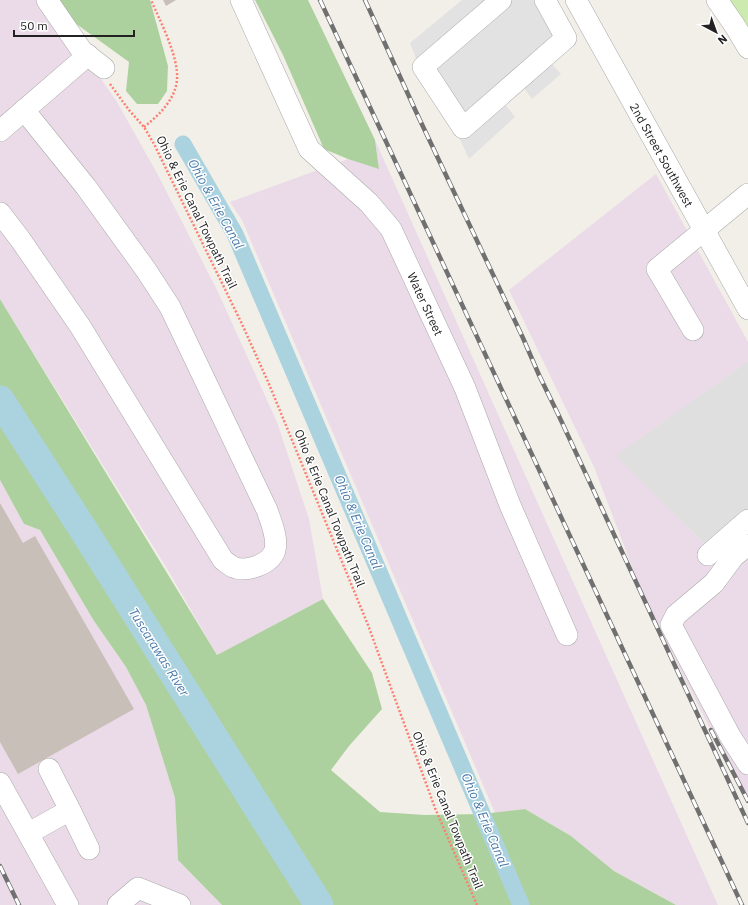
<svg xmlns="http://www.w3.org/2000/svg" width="748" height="905" viewBox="0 0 748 905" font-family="'IBM Plex Sans',sans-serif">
<rect width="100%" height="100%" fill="#f2efe9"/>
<polygon fill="#e0dfdf" points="748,361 748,513 708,548 615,456"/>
<g fill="#ebdbe8">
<polygon points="0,0 47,0 117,102 158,175 217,290 277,422 309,519 323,599 217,655 166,567 0,299"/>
<polygon points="375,140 718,905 676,905 614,871 571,836 525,809 495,813 242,220 230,202 348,159 379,168"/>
<polygon points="656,174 748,342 748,361 616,456 708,548 748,513 748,803 646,603 594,467 509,290"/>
<polygon points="0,480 24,524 40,530 94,621 126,667 146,705 175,798 178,860 222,905 0,905"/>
</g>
<polygon fill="#cdebb0" points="717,0 748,0 748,48"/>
<g fill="#add19e">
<polygon points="57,0 150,0 168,66 167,91 158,104 137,104 126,91 129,62 75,23"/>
<polygon points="255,0 308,0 375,140 379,169 348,159 324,149 283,55"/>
<polygon points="0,299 217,655 323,599 372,673 382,709 349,746 331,770 380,812 425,815 482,814 525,809 571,836 614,871 676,905 222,905 178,860 175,798 146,705 126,667 94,621 40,530 24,524 0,480"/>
</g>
<polygon fill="#e2e2e2" points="462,0 552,0 575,43 552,64 561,74 532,99 524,88 505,104 515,117 469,159 454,126 426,85 410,43"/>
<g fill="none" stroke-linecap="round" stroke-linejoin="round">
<polyline stroke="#aad3df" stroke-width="17" points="183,144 235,234 521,905"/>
<polyline stroke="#aad3df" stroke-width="29" points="0,400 88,537 319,905"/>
</g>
<g fill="#c7bfb8">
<polygon points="163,0 176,0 166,6"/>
<polygon points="0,503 23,543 35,536 134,709 18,774 0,742"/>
</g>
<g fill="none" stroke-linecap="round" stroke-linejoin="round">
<defs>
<g id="minor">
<polyline points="47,0 82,51 104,68"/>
<path id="s1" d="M241,0L309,149L369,203L391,229L465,388L510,505L567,635"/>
<polyline points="501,0 423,67 463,128 566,38 545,0"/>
<path id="s2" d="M576,0L748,309"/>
<polyline points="717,0 735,26 748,48"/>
<polyline points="0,131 88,55"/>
<path d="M0,213L20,239L80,326L223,560C226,562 229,565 233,567C246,573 271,564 275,550C278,537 271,522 267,510L170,307L146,270L86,187L24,110"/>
<polyline points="693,330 657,269 748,194"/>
<polyline points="748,545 734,556 714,583 676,615 671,625 730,736 748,764"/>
<polyline points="708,555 748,520"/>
<polyline points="0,783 68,905"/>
<polyline points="70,810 89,849"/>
<polyline points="29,833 70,810 49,769"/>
<polyline points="118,905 138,888 180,905"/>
</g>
</defs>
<use href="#minor" stroke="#a9a9a9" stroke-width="22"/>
<g stroke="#fa8072" stroke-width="2.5" stroke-dasharray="2 2" stroke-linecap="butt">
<polyline points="110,84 129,110 144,127 154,144 242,324 269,384 368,625 435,808 477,905"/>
<path d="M144,127C159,115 175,100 177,80C179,57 160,21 151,0"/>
</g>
<use href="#minor" stroke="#fff" stroke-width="21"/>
<defs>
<g id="rail">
<polyline points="320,0 742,905"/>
<polyline points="365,0 418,116 523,338 539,375 558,414 748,823"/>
<polyline points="711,730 748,801"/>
<polyline points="0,866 19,905"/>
</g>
</defs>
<use href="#rail" stroke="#707070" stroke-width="4.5"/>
<use href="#rail" stroke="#fff" stroke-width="3" stroke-dasharray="9" stroke-linecap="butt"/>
</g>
<g text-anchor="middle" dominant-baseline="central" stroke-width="3" stroke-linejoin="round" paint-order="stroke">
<g font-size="12" fill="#222" stroke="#fff">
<text stroke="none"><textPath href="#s2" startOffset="177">2nd Street Southwest</textPath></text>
<text transform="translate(197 212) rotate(64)">Ohio &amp; Erie Canal Towpath Trail</text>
<text stroke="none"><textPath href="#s1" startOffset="361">Water Street</textPath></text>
<text transform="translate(330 508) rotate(68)">Ohio &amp; Erie Canal Towpath Trail</text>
<text transform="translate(448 810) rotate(68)">Ohio &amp; Erie Canal Towpath Trail</text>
</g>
<g font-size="13" font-style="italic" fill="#4a7aab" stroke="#fff">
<text transform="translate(216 204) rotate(61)">Ohio &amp; Erie Canal</text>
<text transform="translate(358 522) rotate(67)">Ohio &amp; Erie Canal</text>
<text transform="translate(159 652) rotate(58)">Tuscarawas River</text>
<text transform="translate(485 820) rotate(67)">Ohio &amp; Erie Canal</text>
</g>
</g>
<g transform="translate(716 32) rotate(139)" stroke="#ffffff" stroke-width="3" paint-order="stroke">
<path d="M0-3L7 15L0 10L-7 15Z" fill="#222222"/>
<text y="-6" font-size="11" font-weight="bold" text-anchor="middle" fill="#222222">N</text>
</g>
<path d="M14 30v6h120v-6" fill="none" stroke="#222222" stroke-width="2"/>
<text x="20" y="30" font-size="12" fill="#222222" stroke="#ffffff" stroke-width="3" paint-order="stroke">50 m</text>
</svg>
